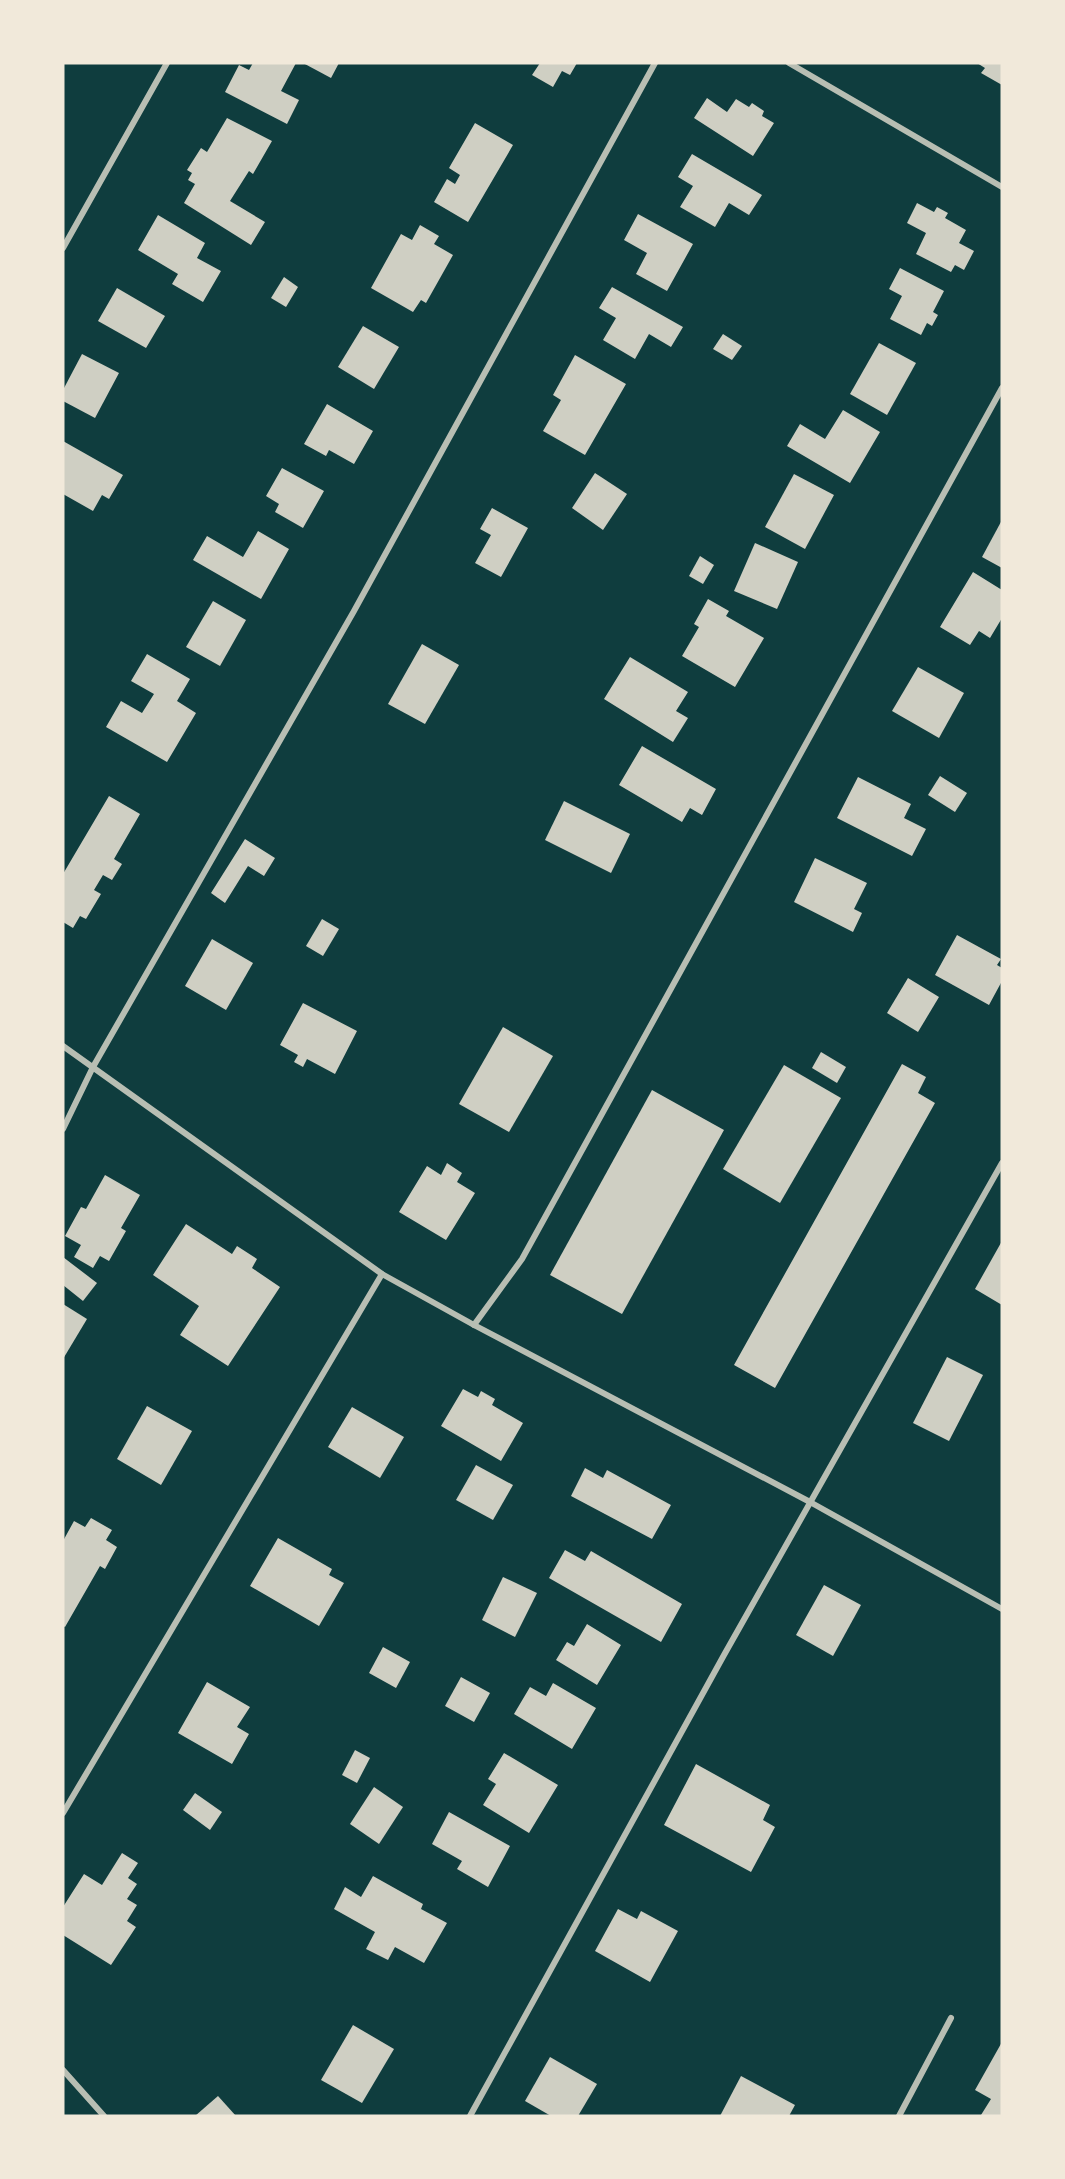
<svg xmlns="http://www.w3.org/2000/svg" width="1065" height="2179" viewBox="0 0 1065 2179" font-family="Cabin,sans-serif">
<rect width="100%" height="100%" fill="#0f3d3e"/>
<g fill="#cfcfc3">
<polygon points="253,63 296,63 281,91 299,100 287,124 225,92 239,65 249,70"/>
<polygon points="303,63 339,63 331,78"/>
<polygon points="540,63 577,63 570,75 562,71 553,87 532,75"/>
<polygon points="977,63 1002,63 1002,85 981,73 985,68"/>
<polygon points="707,98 727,112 736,99 749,107 752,103 764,111 762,116 774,123 753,156 694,118"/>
<polygon points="227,118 272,141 253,174 249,171 230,201 265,222 251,245 184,203 195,184 188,180 192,173 187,170 201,148 207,152"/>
<polygon points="475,123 513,145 468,222 434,202 447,179 455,184 460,175 449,168"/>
<polygon points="692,154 762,195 749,215 729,203 715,227 680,207 693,186 678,177"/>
<polygon points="917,203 934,212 937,207 948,213 945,218 966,230 959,243 974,251 964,270 955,265 951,272 916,254 926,233 907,223"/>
<polygon points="638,214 693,244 667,291 636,274 647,253 624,240"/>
<polygon points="158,215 205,243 197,258 221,271 203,302 172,284 178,274 138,250"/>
<polygon points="420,225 439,236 434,244 453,255 426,303 421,300 413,312 371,288 401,234 412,240"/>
<polygon points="900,268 944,291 933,312 938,315 932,326 927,323 921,335 890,319 902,296 889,289"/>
<polygon points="284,277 298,287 286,307 271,298"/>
<polygon points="612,287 683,327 671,347 649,334 635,359 603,340 616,318 599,308"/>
<polygon points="117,288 165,316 146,348 98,321"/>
<polygon points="363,326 399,347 374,389 338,367"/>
<polygon points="723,334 742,346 732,360 713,349"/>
<polygon points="879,343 916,363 887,415 850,394"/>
<polygon points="82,354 119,373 95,418 63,401 63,390"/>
<polygon points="575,355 626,384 585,455 543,431 561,400 553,395"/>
<polygon points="327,404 373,431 354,464 329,450 326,456 304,444"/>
<polygon points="843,410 880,432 850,483 787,446 800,424 825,439"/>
<polygon points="63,441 123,475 109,499 102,495 93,511 63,494"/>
<polygon points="282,468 324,491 303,528 275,512 279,504 266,496"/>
<polygon points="595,473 627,494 603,530 572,508"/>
<polygon points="794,474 834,495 805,549 765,527"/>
<polygon points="492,508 528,528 501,577 475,563 491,535 480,529"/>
<polygon points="1002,520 1002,568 982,557"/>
<polygon points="258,531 289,549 261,599 193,560 207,536 243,557"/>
<polygon points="755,543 798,562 777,609 734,591"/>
<polygon points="700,556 714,565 703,584 689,576"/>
<polygon points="973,572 1002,590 1002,618 990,638 979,631 970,645 940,627"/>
<polygon points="708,599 729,611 726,616 764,638 735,687 682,656 699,627 694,624"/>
<polygon points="213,601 246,620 220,666 186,647"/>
<polygon points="422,644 459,665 425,724 388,704"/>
<polygon points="147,654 190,679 177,701 196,713 167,762 106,727 121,701 142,713 154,694 131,681"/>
<polygon points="630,657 688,692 676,711 688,718 673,742 604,699"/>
<polygon points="918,667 964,693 939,738 892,711"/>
<polygon points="642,746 716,789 702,815 690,808 682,822 619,785"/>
<polygon points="940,776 967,793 955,812 928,795"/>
<polygon points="858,777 911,804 904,818 926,829 912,856 837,818"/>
<polygon points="109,796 140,814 114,859 122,864 112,880 103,875 94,890 101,894 86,919 80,916 73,928 63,922 63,874"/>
<polygon points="564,801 630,834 611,873 545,840"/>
<polygon points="245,839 275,858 264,876 248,866 225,903 211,893"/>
<polygon points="815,858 867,883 854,909 862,913 853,932 794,902"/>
<polygon points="322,919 339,929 323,956 306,946"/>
<polygon points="957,935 1001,959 997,965 1002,968 1002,981 989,1005 935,975"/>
<polygon points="212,939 253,963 226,1010 185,986"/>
<polygon points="908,978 939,997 918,1032 887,1013"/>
<polygon points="303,1003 357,1031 335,1074 307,1059 303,1067 294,1062 298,1055 280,1045"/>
<polygon points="503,1027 553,1056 509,1132 459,1104"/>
<polygon points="821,1052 846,1067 837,1083 812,1068"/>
<polygon points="902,1064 926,1077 918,1093 935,1103 775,1388 734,1365"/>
<polygon points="784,1065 841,1098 780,1203 723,1169"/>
<polygon points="652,1090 724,1130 622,1314 550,1275"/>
<polygon points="447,1163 462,1173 457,1182 475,1193 446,1240 399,1212 427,1166 441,1175"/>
<polygon points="105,1175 140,1195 121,1228 126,1231 109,1261 100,1256 93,1268 74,1257 81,1245 65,1236 81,1207 86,1209"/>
<polygon points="186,1224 232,1254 237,1246 257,1259 252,1268 280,1287 228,1366 180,1335 199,1306 153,1275"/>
<polygon points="1002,1241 1002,1305 975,1289"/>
<polygon points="63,1257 97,1283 83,1301 63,1285"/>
<polygon points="63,1304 87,1319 63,1359"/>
<polygon points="947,1357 983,1375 949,1441 913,1423"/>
<polygon points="463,1389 478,1397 481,1391 495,1399 492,1405 523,1423 501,1461 441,1426"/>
<polygon points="147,1406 192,1431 161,1485 117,1459"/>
<polygon points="352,1407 404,1437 380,1478 328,1447"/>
<polygon points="476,1465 513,1485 493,1520 456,1500"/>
<polygon points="585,1468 603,1478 607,1470 671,1505 652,1539 571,1496"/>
<polygon points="91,1518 112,1530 106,1540 117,1547 105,1569 100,1566 65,1627 63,1626 63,1541 74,1521 85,1527"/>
<polygon points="278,1538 332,1569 329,1575 344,1583 319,1626 250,1586"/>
<polygon points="565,1550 585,1561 591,1551 682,1604 661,1642 549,1578"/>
<polygon points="503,1577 537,1593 515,1637 482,1620"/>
<polygon points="824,1585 861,1605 833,1656 796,1635"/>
<polygon points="587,1624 621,1645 597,1685 556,1660 567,1642 574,1646"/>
<polygon points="383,1647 410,1662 396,1688 369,1673"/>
<polygon points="461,1677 490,1693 474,1722 445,1706"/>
<polygon points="207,1682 250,1707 237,1727 249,1734 232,1764 178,1733"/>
<polygon points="553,1683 596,1708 572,1749 514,1714 530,1687 546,1696"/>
<polygon points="355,1750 370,1758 357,1783 342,1775"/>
<polygon points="504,1753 558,1785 529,1833 483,1805 496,1784 488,1779"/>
<polygon points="696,1764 770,1805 763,1820 775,1827 751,1872 664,1825"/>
<polygon points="374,1787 403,1807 379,1844 350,1824"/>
<polygon points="195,1793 222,1812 210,1830 183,1810"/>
<polygon points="449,1812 510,1846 488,1887 457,1869 462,1861 432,1844"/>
<polygon points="122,1853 138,1863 128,1878 137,1884 127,1899 137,1905 127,1921 136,1927 111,1965 63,1935 63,1907 84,1874 102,1885"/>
<polygon points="373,1876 423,1904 421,1909 447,1923 424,1963 395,1947 388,1960 366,1949 375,1932 334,1909 345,1887 361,1897"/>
<polygon points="618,1909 637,1919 641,1911 678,1931 650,1982 595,1951"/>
<polygon points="353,2025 394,2049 362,2103 321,2080"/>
<polygon points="1002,2042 1002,2116 984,2116 981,2115 991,2099 975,2090"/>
<polygon points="550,2057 597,2084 578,2116 551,2116 525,2101"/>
<polygon points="741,2076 795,2105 789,2116 720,2116"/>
<polygon points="218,2096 236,2116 195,2116"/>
</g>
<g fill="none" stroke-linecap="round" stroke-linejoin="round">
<g stroke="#b8beb3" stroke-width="6">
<polyline points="789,63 1002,187"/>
<polyline points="63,248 167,63"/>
<polyline points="63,1046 382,1274 474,1325 810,1502 1002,1609"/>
<polyline points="63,1129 93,1067 354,611 655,63"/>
<polyline points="474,1325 522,1259 1002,388"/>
<polyline points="63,1813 382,1274"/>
<polyline points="63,2070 104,2116"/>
<polyline points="470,2116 724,1655 1002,1163"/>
<polyline points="899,2116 951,2018"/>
</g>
</g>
<rect width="1065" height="2179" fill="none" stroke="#f1e9da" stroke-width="129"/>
</svg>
